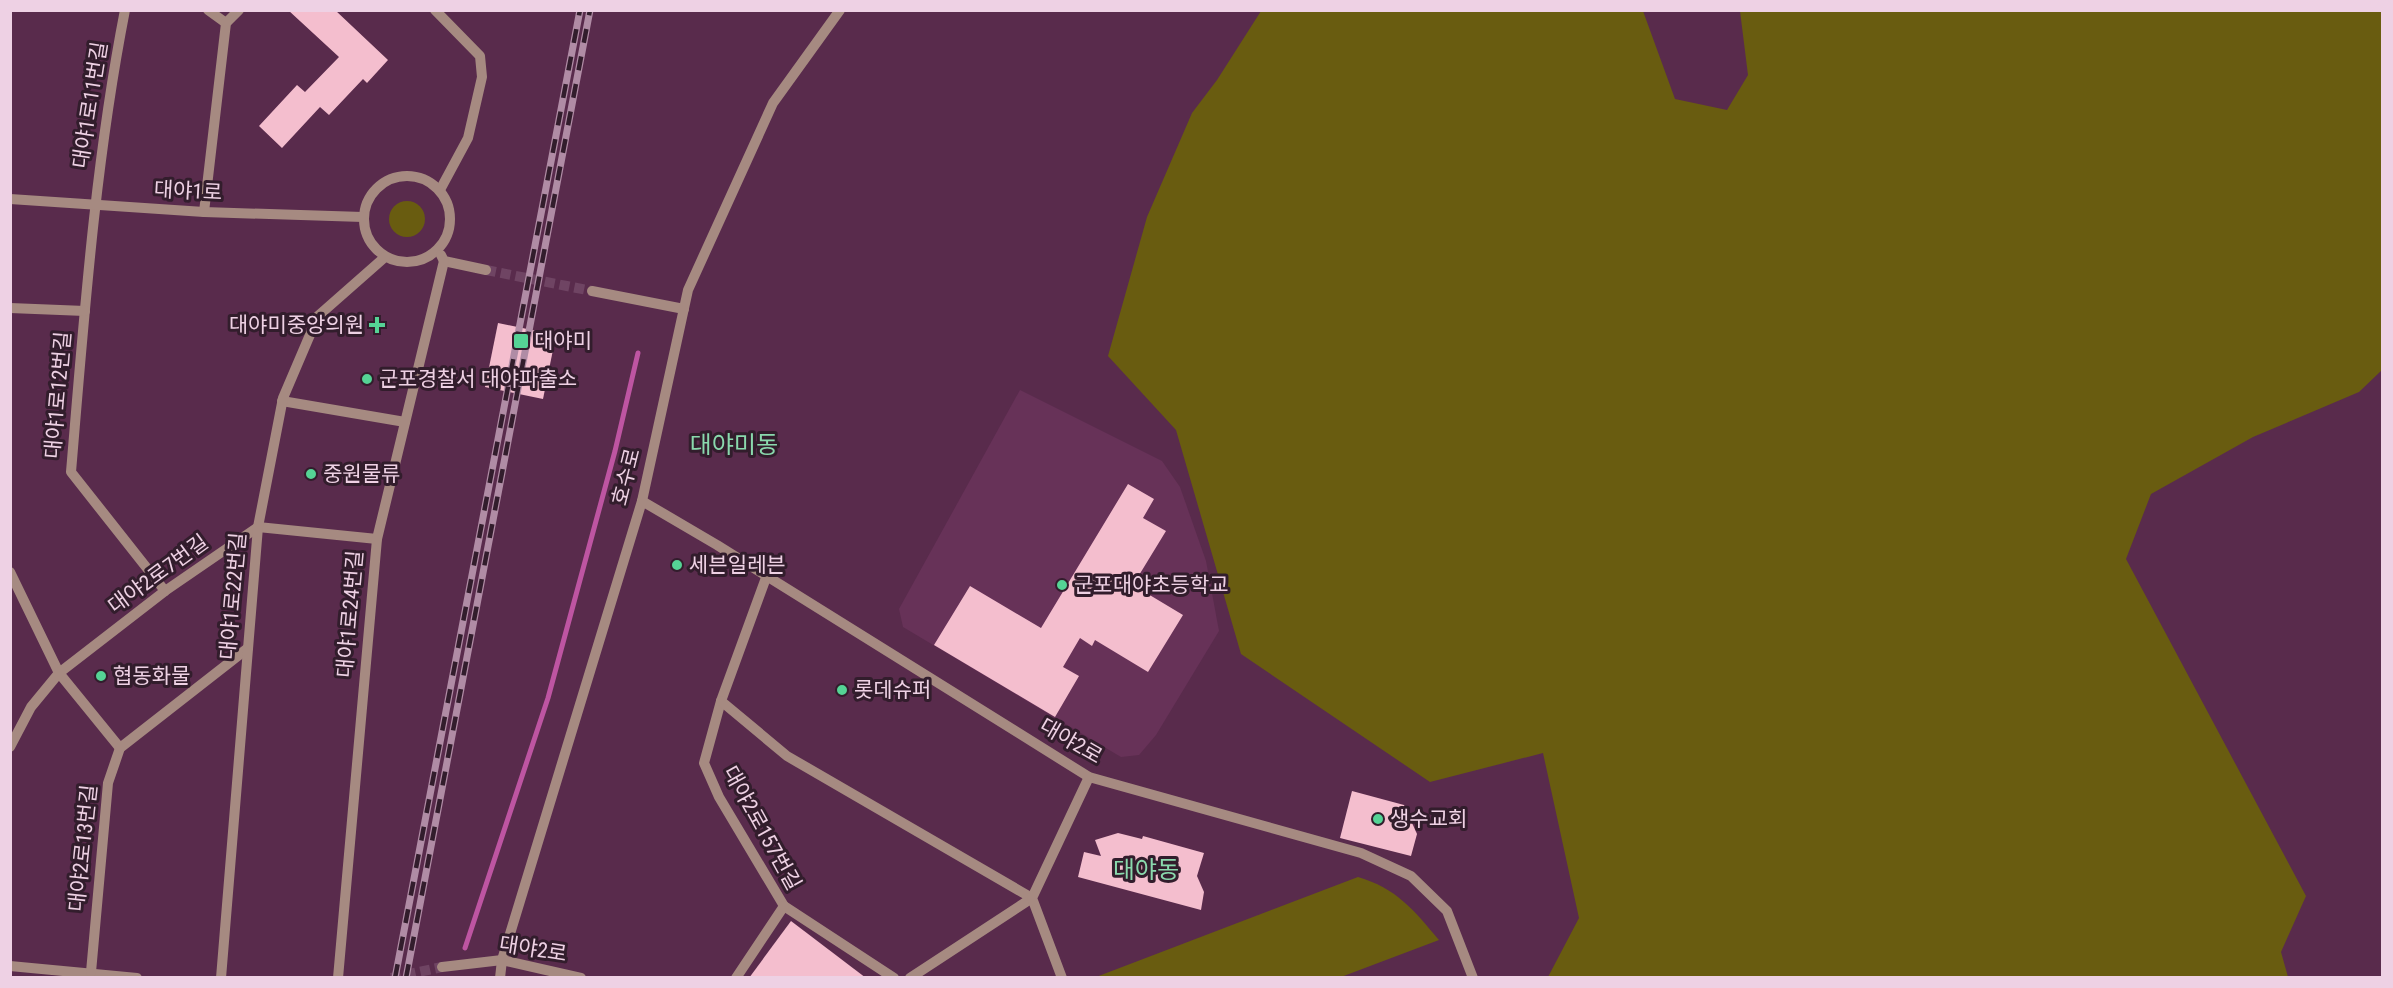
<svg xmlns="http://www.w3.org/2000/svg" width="2393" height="988" viewBox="0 0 2393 988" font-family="'Roboto Condensed','Noto Sans KR',sans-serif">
<rect width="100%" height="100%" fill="#592b4c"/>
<polygon fill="#673258" points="1020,390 1162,461 1180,487 1206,561 1219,631 1156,735 1139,755 1121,757 903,627 899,609"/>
<g fill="#695c10">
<polygon points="1261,11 1643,11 1675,99 1727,110 1748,75 1740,11 2382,11 2382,370 2359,392 2253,437 2151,494 2126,559 2306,896 2281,952 2288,977 1548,977 1579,918 1543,753 1430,782 1241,654 1176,430 1108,356 1147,217 1192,113 1217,80"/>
<circle cx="407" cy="219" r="18"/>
<path d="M1358,877C1396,888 1414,910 1439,940L1341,977H1096Z"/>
</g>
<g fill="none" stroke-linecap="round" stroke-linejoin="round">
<polyline stroke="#be55a2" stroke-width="5" points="465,948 548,698 615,451 638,353"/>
</g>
<g fill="#f4bece">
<polygon points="288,10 335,10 388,60 367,83 363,79 329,115 320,107 282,148 259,126 297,85 305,92 339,57"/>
<polygon points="498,323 556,335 543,399 485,387"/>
<polygon points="1128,484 1154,499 1143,518 1166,531 1133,585 1183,615 1148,672 1095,640 1092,646 1080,638 1063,667 1079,676 1055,717 934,645 970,586 1041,628"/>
<polygon points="1352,791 1404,805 1417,834 1411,856 1340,838"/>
<polygon points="1118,833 1142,839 1143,836 1204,853 1197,876 1204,892 1201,910 1078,877 1084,852 1101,856 1095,840"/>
<polygon points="791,921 866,978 749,978"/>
</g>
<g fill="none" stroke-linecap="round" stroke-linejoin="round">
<g stroke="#6f4463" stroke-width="10" stroke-dasharray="10 5" stroke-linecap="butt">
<polyline points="486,270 592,291"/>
<polyline points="391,978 442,967"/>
</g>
<g stroke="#a68a81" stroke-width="10">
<path d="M125,10C95,163 84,318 71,472L165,591"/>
<polyline points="208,10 226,23"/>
<polyline points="435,10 480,56 482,77 468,138 440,190"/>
<circle cx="407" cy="219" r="43"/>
<polyline points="10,199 204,212 363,217"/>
<polyline points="204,212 226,23 239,10"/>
<polyline points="441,255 444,261 486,270"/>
<polyline points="592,291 684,309"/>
<polyline points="10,308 85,311"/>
<polyline points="282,401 405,422"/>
<polyline points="642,501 717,545 1089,777 1361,853 1411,876 1447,911 1473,978"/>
<polyline points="10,572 59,673 120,748"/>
<polyline points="767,575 721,701 704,763 719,797 784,906 894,978"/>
<polyline points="721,701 787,756 1032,898 910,978"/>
<polyline points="10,747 31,707 59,673 165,591 258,527 377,539"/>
<polyline points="10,966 137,978"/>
<polyline points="442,967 502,960 581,978"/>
<polyline points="91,972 108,783 120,748 248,648"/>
<polyline points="221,978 258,527 283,398 318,316 385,257"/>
<polyline points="338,978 377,539 444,261"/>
<polyline points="500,978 502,960 642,501 688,290 773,103 840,10"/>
<polyline points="736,978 784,906"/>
<polyline points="1062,978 1032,898 1089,777"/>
</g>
<defs>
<g id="rail">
<polyline points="395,978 580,10"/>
<polyline points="406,978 590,10"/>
</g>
</defs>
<use href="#rail" stroke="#b08ca5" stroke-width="7"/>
<use href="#rail" stroke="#321d2c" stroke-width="4.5" stroke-dasharray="14" stroke-linecap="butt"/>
</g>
<g fill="#55d395" stroke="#321d2c" stroke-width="2">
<path d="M374 316h6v6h6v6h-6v6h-6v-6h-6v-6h6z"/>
<rect x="513" y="333" width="16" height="16" rx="3"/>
<circle cx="367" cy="379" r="6"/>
<circle cx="311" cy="474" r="6"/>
<circle cx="677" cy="565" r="6"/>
<circle cx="1062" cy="585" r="6"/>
<circle cx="101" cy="676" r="6"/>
<circle cx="842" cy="690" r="6"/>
<circle cx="1378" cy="819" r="6"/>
</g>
<g text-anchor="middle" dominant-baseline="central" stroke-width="6" stroke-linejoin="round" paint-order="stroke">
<g font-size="21" fill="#eed1e4" stroke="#321d2c">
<text transform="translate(90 105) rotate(-81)">대야1로11번길</text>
<text transform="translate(188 191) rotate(3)">대야1로</text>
<text transform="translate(58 395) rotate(-85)">대야1로12번길</text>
<text transform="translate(626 477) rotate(-76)">호수로</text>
<text transform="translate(158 574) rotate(-36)">대야2로7번길</text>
<text transform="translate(233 596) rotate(-85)">대야1로22번길</text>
<text transform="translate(350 614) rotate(-85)">대야1로24번길</text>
<text transform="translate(1071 741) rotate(30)">대야2로</text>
<text transform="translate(762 828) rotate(61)">대야2로157번길</text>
<text transform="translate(83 848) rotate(-84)">대야2로13번길</text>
<text transform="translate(533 949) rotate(9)">대야2로</text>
</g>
<g font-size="21" fill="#eed1e4" stroke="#321d2c" text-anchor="start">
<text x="364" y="325" text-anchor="end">대야미중앙의원</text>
<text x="534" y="341">대야미</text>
<text x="379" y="379">군포경찰서 대야파출소</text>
<text x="323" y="474">중원물류</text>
<text x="689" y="565">세븐일레븐</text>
<text x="1074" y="585">군포대야초등학교</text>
<text x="113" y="676">협동화물</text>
<text x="854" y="690">롯데슈퍼</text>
<text x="1390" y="819">생수교회</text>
</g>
<g font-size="24" fill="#8ad9ad" stroke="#321d2c">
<text x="734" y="445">대야미동</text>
<text x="1146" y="870">대야동</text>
</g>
</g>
<rect width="2393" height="988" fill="none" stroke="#eed1e4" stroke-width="24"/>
</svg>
